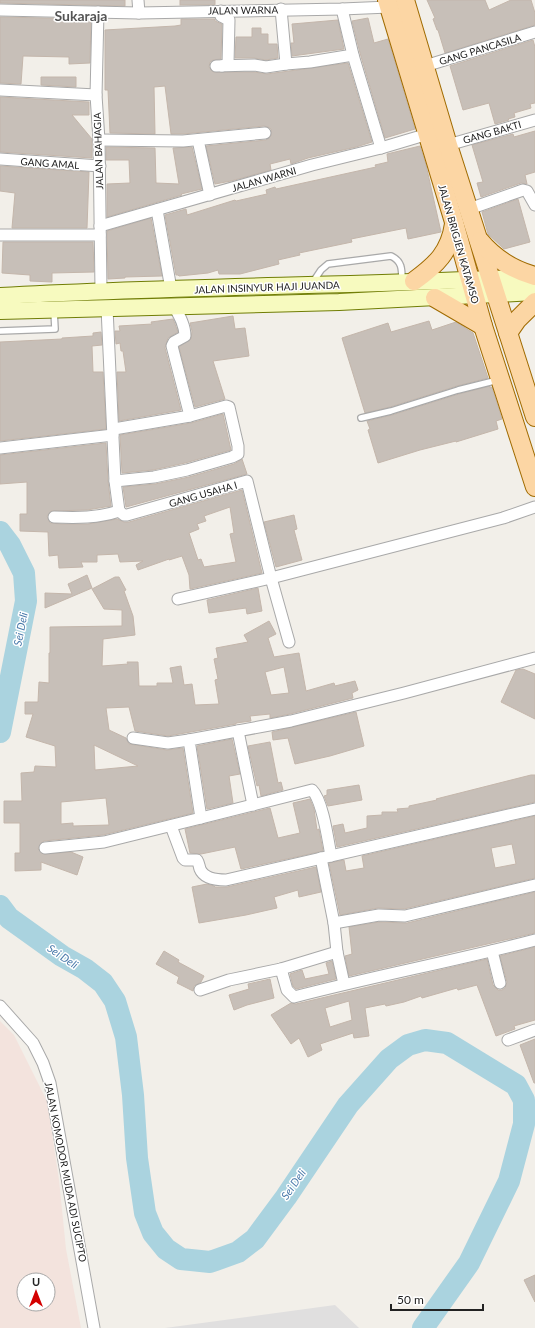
<svg xmlns="http://www.w3.org/2000/svg" width="535" height="1328" viewBox="0 0 535 1328" font-family="Lato,sans-serif">
<rect width="100%" height="100%" fill="#f2efe9"/>
<polygon fill="#e0dfdf" points="335,1305 359,1328 165,1328"/>
<path fill="#f3e3dd" fill-rule="evenodd" d="M0,1021L14,1035L47,1101L59,1180L66,1249L81,1328H0ZM24,1280H48V1304H24Z"/>
<g fill="none" stroke-linecap="round" stroke-linejoin="round">
<g stroke="#aad3df" stroke-width="22">
<polyline points="0,532 10,545 24,573 26,601 0,732"/>
<polyline points="0,906 9,918 62,956 85,969 103,983 115,1001 126,1037 133,1095 137,1158 145,1213 153,1233 166,1249 181,1259 210,1262 238,1252 255,1239 286,1197 348,1105 389,1059 408,1045 425,1040 447,1043 516,1085 524,1100 524,1124 509,1181 469,1263 423,1328"/>
</g>
</g>
<g fill="#c7bfb8" stroke="#c4b6ab" fill-rule="evenodd">
<polygon points="0,0 125,0 125,6 0,3"/>
<rect x="180" y="0" width="35" height="5"/>
<polygon points="427,0 485,0 489,10 511,0 531,0 535,13 535,25 445,53 438,30 437,30 433,19 435,18"/>
<polygon points="0,17 91,19 90,63 69,64 69,57 23,56 21,84 0,83"/>
<polygon points="368,18 374,43 388,39 415,129 385,138 360,53 352,21"/>
<polygon points="181,19 215,19 215,21 222,24 221,59 213,60 210,62 209,67 213,72 254,72 267,74 348,63 372,142 356,147 308,158 291,164 290,159 270,164 271,170 231,181 215,184 206,146 266,140 271,136 271,129 268,127 264,126 183,134 171,134 165,86 154,87 155,134 110,133 108,90 105,90 105,30 175,26 181,25"/>
<polygon points="338,20 344,49 292,56 291,43 294,43 292,24"/>
<polygon points="252,28 261,28 261,34 268,34 268,44 277,44 278,58 266,60 254,58 235,58 236,37 252,37"/>
<polygon points="533,40 535,47 535,103 530,104 531,108 514,113 515,117 508,119 509,120 495,124 489,103 463,110 450,66"/>
<polygon points="41,77 76,77 76,87 41,85"/>
<polygon points="0,97 89,102 89,115 72,115 92,139 92,158 0,152"/>
<polygon points="535,131 535,172 525,175 527,184 521,183 481,197 477,183 483,182 472,145 513,134 514,137"/>
<polygon points="420,146 426,165 441,232 408,239 406,228 351,239 352,242 299,253 300,255 278,260 279,264 240,274 219,274 218,270 208,273 179,276 178,275 176,275 165,215 186,209 187,215 235,200 236,201 267,194 266,190 275,187 276,189 376,167 375,165 388,162 387,154"/>
<polygon points="106,147 155,148 156,183 179,184 173,148 192,147 202,189 181,194 182,195 107,217 107,184 130,183 129,160 106,160"/>
<polygon points="0,166 89,172 87,228 12,228 15,193 0,191"/>
<polygon points="518,199 530,242 504,249 488,234 482,212"/>
<polygon points="151,218 162,276 125,277 125,278 108,279 107,231"/>
<polygon points="3,242 93,242 94,272 52,273 52,282 30,281 30,275 2,273"/>
<polygon points="233,316 235,329 245,328 249,356 213,361 225,399 195,407 179,347 191,339 192,331 190,323"/>
<polygon points="173,319 178,332 168,338 165,348 181,410 119,421 117,372 126,372 123,351 121,351 120,343 116,344 115,331 120,331 119,326 152,324 151,322"/>
<polygon points="429,321 432,330 456,322 473,333 488,378 457,386 390,407 365,413 342,338 388,323 391,332"/>
<polygon points="101,332 102,345 92,346 93,372 103,372 106,429 0,441 0,342 62,339 62,338 93,336 93,333"/>
<polygon points="490,386 490,388 492,387 502,419 496,421 498,429 456,442 456,441 420,450 378,463 368,430 370,429 367,421 392,415 459,394"/>
<polygon points="223,414 231,450 185,463 153,470 122,473 120,435 191,423"/>
<path d="M106,443L108,481L111,506L87,510L51,511L47,516L50,523L62,524H88L117,519L124,522H129L242,490L262,573L190,589L189,575L182,556L169,560V559L138,570L136,565L143,561L120,562L118,554L97,555V562H81L83,567L59,568L58,555L49,556L48,532L20,531V514H27V482L0,484V455ZM230,507L234,533L230,534L236,562L204,567L201,559L198,560L189,533L199,529L197,524L206,521L204,516Z"/>
<polygon points="242,459 247,474 126,507 123,487 155,484 189,477 234,464"/>
<polygon points="294,515 297,529 294,530 302,560 276,567 264,522"/>
<polygon points="87,575 92,588 45,608 45,593 72,594 68,584"/>
<path d="M115,577H119L126,590L124,591L133,616L135,635L103,639L102,666L128,664L127,662H138L139,686H157V683H173L170,668L181,666L184,685L192,684L195,705L219,704L215,680L218,679L214,659L218,658L216,648L248,642L244,635L269,621L276,634L268,638L274,657L299,653L306,691L334,683L335,686L355,681L358,690L352,693L353,698L290,714L270,718V714L250,716L251,721L236,723V724L168,736L135,731L129,707L106,708L109,730L126,738L129,744L167,750L183,748L193,813L103,835L44,841L41,843L38,849L43,854L71,852L83,857L77,875L41,862V870L15,871V853H20V823H4V801H22L21,773L34,772L35,766L56,767L55,746L26,737L33,714H25V702H38L39,682L49,683V653H50V627L122,626V610L104,609L92,589ZM284,667L289,693L271,695L265,672ZM94,745L138,766L95,770ZM106,798L109,825L73,826V823L61,824V802Z"/>
<polygon points="258,588 262,611 247,614 246,608 209,613 207,600"/>
<polygon points="523,669 535,674 535,719 501,702 516,670"/>
<polygon points="356,712 364,746 330,756 295,764 288,738 273,740 272,732"/>
<polygon points="232,739 240,774 229,776 233,803 207,809 197,746"/>
<polygon points="270,742 278,783 281,782 283,790 261,796 259,785 257,786 248,746"/>
<polygon points="531,775 535,775 535,802 337,847 333,826 343,824 345,833 367,828 367,816 382,815 382,812 398,812 397,809 409,808 409,806 437,800 436,799"/>
<polygon points="359,785 362,800 328,806 324,796 327,795 327,790"/>
<polygon points="310,799 314,809 317,830 319,829 323,851 241,869 235,847 201,854 190,853 185,829 270,808 278,838 300,833 293,803"/>
<path d="M535,816V878L404,909L378,908L340,915L329,863L344,860L346,871L364,868L362,856ZM512,844L516,864L495,868L491,848Z"/>
<polygon points="316,867 321,892 299,897 298,890 274,897 277,908 246,915 199,923 192,887 207,884 214,886 215,887 227,887"/>
<polygon points="535,892 535,933 349,976 345,956 352,954 349,927 379,922 407,923"/>
<path d="M535,947V1020L514,1026L515,1029L496,1036L477,985L458,990L457,988L422,998L421,996L404,1002L386,1006L385,1004L365,1008L369,1036L354,1038L353,1033L320,1044L322,1050L308,1057L299,1038L291,1044L271,1015L291,1003L296,1004L487,959L493,985L498,990H502L505,988L507,982L500,956ZM349,1001L352,1020L330,1027L325,1008Z"/>
<polygon points="164,951 179,960 178,962 204,976 201,982 194,986 193,991 177,983 179,977 156,964"/>
<polygon points="332,961 336,979 296,989 293,986 290,974 302,970 305,979 329,974 326,963"/>
<polygon points="270,979 274,998 247,1005 234,1010 229,995 249,989 248,984"/>
<polygon points="535,1039 535,1083 534,1083 520,1045"/>
<polygon points="535,1275 535,1302 524,1280"/>
</g>
<g fill="none" stroke-linecap="round" stroke-linejoin="round">
<defs>
<g id="service">
<path d="M313,282L321,270L328,264L391,256C402,261 402,269 402,281"/>
<polyline points="0,331 55,329 54,311"/>
<polyline points="361,418 391,411 458,390 498,380"/>
</g>
<g id="minor">
<polyline points="138,0 139,13"/>
<polyline points="281,9 286,64 310,62 353,55"/>
<polyline points="342,9 353,55 381,148"/>
<polyline points="0,10 139,13 342,9 389,7"/>
<polyline points="221,11 221,16 229,20 228,64 222,66"/>
<polyline points="98,12 96,95 99,140 101,290"/>
<polyline points="216,66 254,65 266,67 286,64"/>
<polyline points="425,66 535,32"/>
<polyline points="0,90 96,95"/>
<polyline points="99,140 183,141 265,133"/>
<polyline points="198,140 210,195"/>
<polyline points="448,145 535,120"/>
<polyline points="0,159 100,166"/>
<polyline points="469,209 523,190 527,191 535,205"/>
<polyline points="157,210 171,289"/>
<polyline points="100,226 312,165 381,148 428,134"/>
<polyline points="0,235 100,235"/>
<path d="M174,306C179,315 185,325 185,336L174,342L172,346L190,416"/>
<polyline points="107,308 115,481 119,511"/>
<polyline points="114,429 190,416 226,406 229,407 238,446 238,454 232,457 187,470 154,477 115,481"/>
<polyline points="0,448 113,435"/>
<polyline points="119,511 124,515 127,515 247,481 271,578 289,642"/>
<path d="M54,517C77,518 98,518 119,511"/>
<polyline points="178,599 271,578 503,518 535,507"/>
<polyline points="238,731 253,805"/>
<polyline points="133,738 168,743 189,740"/>
<path d="M201,818L312,790C323,801 328,840 331,856"/>
<path d="M171,826L183,858L185,860H197C199,863 199,866 200,869C204,879 217,880 226,880L535,809"/>
<polyline points="45,848 104,842 201,818 189,740 291,721 404,693 535,658"/>
<polyline points="321,858 334,923 337,952"/>
<polyline points="334,923 379,915 405,916 535,885"/>
<polyline points="492,951 500,983"/>
<polyline points="281,969 337,952 344,984"/>
<path d="M200,990L229,980L281,969L287,990L294,997C374,976 455,961 535,940"/>
<polyline points="0,1006 33,1043 43,1063 50,1083 94,1328"/>
<polyline points="508,1040 535,1030"/>
</g>
<g id="secondary">
<path d="M0,296C178,286 357,286 535,277"/>
<polyline points="0,311 339,302 535,292"/>
</g>
<g id="primary">
<polyline points="387,0 454,222 483,326 535,487"/>
<polyline points="405,0 448,145 535,417"/>
<path d="M480,241C495,259 513,270 535,276"/>
<path d="M414,281C436,265 450,252 454,224"/>
<polyline points="435,298 483,326"/>
<polyline points="508,333 517,320 535,302"/>
</g>
</defs>
<use href="#service" stroke="#a9a9a9" stroke-width="8"/>
<use href="#minor" stroke="#a9a9a9" stroke-width="13"/>
<use href="#secondary" stroke="#707d05" stroke-width="18"/>
<use href="#primary" stroke="#a06b00" stroke-width="20"/>
<use href="#service" stroke="#fff" stroke-width="5.5"/>
<use href="#minor" stroke="#fff" stroke-width="11"/>
<use href="#secondary" stroke="#f7fabf" stroke-width="16"/>
<use href="#primary" stroke="#fcd6a4" stroke-width="18"/>
</g>
<g text-anchor="middle" dominant-baseline="central" stroke-width="3" stroke-linejoin="round" paint-order="stroke">
<g font-size="10" fill="#222" stroke="#fff">
<text transform="translate(243 10) rotate(-1)">JALAN WARNA</text>
<text transform="translate(480 49) rotate(-17)">GANG PANCASILA</text>
<text transform="translate(492 132) rotate(-16)">GANG BAKTI</text>
<text transform="translate(98 151) rotate(-92)">JALAN BAHAGIA</text>
<text transform="translate(50 163) rotate(4)">GANG AMAL</text>
<text transform="translate(264 179) rotate(-16)">JALAN WARNI</text>
<text transform="translate(459 244) rotate(74)">JALAN BRIGJEN KATAMSO</text>
<text transform="translate(267 287) rotate(-2)">JALAN INSINYUR HAJI JUANDA</text>
<text transform="translate(203 494) rotate(-16)">GANG USAHA I</text>
<text transform="translate(66 1172) rotate(79)">JALAN KOMODOR MUDA ADI SUCIPTO</text>
</g>
<g font-size="11" font-style="italic" fill="#4a7aab" stroke="#fff">
<text transform="translate(20 629) rotate(-79)">Sei Deli</text>
<text transform="translate(63 956) rotate(34)">Sei Deli</text>
<text transform="translate(293 1184) rotate(-55)">Sei Deli</text>
</g>
<g font-size="14" font-weight="bold" fill="#555" stroke="#fff">
<text x="81" y="15">Sukaraja</text>
</g>
</g>
<g transform="translate(36 1292)"><circle r="19" fill="#ffffff" stroke="#a7a7a7"/>
<path d="M0-3L7 15L0 10L-7 15Z" fill="#d40000"/>
<text y="-6" font-size="11" font-weight="bold" text-anchor="middle" fill="#222222">U</text>
</g>
<path d="M391 1304v6h92v-6" fill="none" stroke="#222222" stroke-width="2"/>
<text x="397" y="1304" font-size="12" fill="#222222" stroke="#ffffff" stroke-width="3" paint-order="stroke">50 m</text>
</svg>
